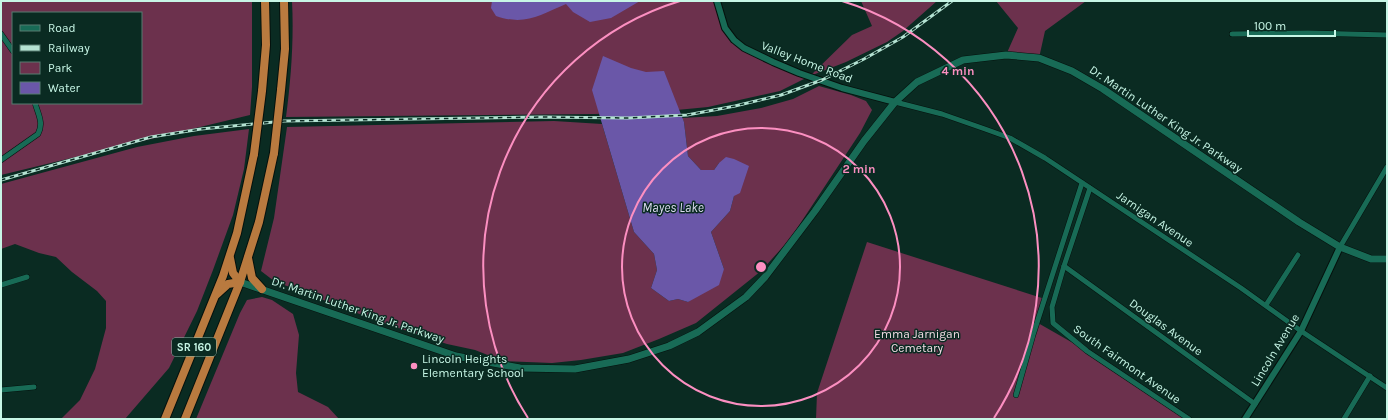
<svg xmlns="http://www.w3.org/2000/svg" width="1388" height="420" viewBox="0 0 1388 420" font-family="Karla,sans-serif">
<rect width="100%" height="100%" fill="#0a2b22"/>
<g fill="#6c314d" fill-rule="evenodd">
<path d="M1,1H252V87L250,115L1,175ZM13,13H141V103H13Z"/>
<path d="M292,1H717L725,28L744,48L810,76L852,35L872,26L861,1H937L903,31L887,42L846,62L810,76L780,91L708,107L656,112L595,114L286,117C291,79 294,39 292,1Z"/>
<polygon points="996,1 1086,1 1045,31 1039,58 1006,55 1018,28"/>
<polygon points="819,86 851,95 866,101 872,110 860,133 790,239 761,271 696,323 659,339 623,353 581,360 552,363 503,361 475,350 447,344 383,323 274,281 261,271 274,218 287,127 554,121 602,124 634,232 654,254 657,270 651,288 669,301 678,299 688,302 724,269 711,232 730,211 734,196 719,163 714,170 701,170 688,156 684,122 682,118 717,116 761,108 793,99"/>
<polygon points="249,129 244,169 233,215 213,270 197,311 169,368 125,419 61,419 80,400 95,369 106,328 106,301 97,291 72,272 56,257 39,253 15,244 1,249 1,184 137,147 194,136"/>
<polygon points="867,242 1045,299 1038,323 1087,351 1189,419 816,419 817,393"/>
<polygon points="262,297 272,300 293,314 299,335 296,373 298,392 328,407 339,419 196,419 240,313 247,300"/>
</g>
<g fill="#6a57a8">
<path d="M492,1H640L611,18L590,22L573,12L566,4C540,15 525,26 496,16L491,8Z"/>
<polygon points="603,56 631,68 646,72 664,71 684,122 688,156 701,170 714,170 719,163 726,157 734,159 749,166 740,193 734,196 730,211 711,232 724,269 719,285 688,302 678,299 669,301 651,288 657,270 654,254 634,232 592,90"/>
</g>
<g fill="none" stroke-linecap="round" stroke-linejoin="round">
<defs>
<g id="minor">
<polyline points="1,34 13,51"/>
<polyline points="1232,34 1308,33 1387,35"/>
<polyline points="895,102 942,114 985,129 1010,138 1045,158 1241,288 1301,331 1387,388"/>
<path d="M1,160L38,134C44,123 38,114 35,103"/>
<polyline points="1090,188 1064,266 1052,307 1053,323 1087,351 1189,419"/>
<polyline points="1340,247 1387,167"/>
<polyline points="1064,266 1255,404"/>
<polyline points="1,285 27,277"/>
<polyline points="1266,305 1298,255"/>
<polyline points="1,390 34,387"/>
<polyline points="1016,395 1033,335 1082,183"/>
<polyline points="1344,419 1370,376"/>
</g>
<g id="tertiary">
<polyline points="717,1 725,28 734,40 744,48 773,62 799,73 842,88 895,102"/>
<polyline points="1245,419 1301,331 1340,247"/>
</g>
<polyline id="secondary" points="240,282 456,356 520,368 575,369 629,359 669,346 698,332 746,297 765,277 815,211 864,141 895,102 917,82 963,60 1006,55 1039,58 1072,71 1103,89 1299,222 1340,247 1371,259 1387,259"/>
<g id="trunk">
<polyline points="281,90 285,49 284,1"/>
<polyline points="262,91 266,45 265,1"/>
<polyline points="230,258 233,273 240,282"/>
<polyline points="248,258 252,278 262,289"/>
<polyline points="217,294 228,284 240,282"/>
<polyline points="165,419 223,276 237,233 254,154"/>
<polyline points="185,419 240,282 259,222 274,153"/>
</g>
</defs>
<use href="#minor" stroke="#05110d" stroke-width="6"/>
<use href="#tertiary" stroke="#05110d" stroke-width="8"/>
<use href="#secondary" stroke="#05110d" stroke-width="8"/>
<use href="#trunk" stroke="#05110d" stroke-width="10"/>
<use href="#minor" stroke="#186b56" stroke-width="5"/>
<use href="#tertiary" stroke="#186b56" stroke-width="6"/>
<use href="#secondary" stroke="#186b56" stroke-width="7"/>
<use href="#trunk" stroke="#b97a3f" stroke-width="8"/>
<defs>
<polyline id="rail" points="1,180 151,137 201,129 284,121 542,117 628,118 687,115 735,106 781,95 822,80 864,59 903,37 952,1"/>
</defs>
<use href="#rail" stroke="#b4e2d2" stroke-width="3"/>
<use href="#rail" stroke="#0a2b22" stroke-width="1.5" stroke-dasharray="4.5" stroke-linecap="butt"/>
<defs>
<g id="trunk-bridge">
<polyline points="274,153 281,90"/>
<polyline points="254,154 262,91"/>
</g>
</defs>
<use href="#trunk-bridge" stroke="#05110d" stroke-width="10" stroke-linecap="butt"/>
<use href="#trunk-bridge" stroke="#b97a3f" stroke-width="8"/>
</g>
<g fill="none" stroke="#fc8fc1" stroke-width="2">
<circle cx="761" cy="267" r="139"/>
<path d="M528 418A278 278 0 0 1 680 1M842 1A278 278 0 0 1 994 418"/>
</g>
<circle fill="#fc8fc1" stroke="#0a2b22" stroke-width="1.5" cx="414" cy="366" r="4"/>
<g text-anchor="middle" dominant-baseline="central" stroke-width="3" stroke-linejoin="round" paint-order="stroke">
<rect fill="#0a2b22" stroke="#8eb9ab" stroke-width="1" x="172" y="338" width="44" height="18" rx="3"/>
<g font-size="11" font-weight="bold" fill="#c7f6e6">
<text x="194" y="347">SR 160</text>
</g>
<g font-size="12" fill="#c7f6e6" stroke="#0a2b22">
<text transform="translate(807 62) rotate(21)">Valley Home Road</text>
<text transform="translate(1166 119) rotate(34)">Dr. Martin Luther King Jr. Parkway</text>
<text transform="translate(1155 219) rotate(34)">Jarnigan Avenue</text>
<text transform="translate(358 310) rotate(19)">Dr. Martin Luther King Jr. Parkway</text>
<text transform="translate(1166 327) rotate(36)">Douglas Avenue</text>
<text transform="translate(1275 350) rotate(-59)">Lincoln Avenue</text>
<text transform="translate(1127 364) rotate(35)">South Fairmont Avenue</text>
</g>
<g font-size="12" fill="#f4dbe5" stroke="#0a2b22">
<text x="917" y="334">Emma Jarnigan<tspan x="917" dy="14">Cemetary</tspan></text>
</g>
<g font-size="12" fill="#c7f6e6" stroke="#0a2b22" text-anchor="start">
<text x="422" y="359">Lincoln Heights<tspan x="422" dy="14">Elementary School</tspan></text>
</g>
<g font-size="13" font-style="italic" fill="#dcd9f0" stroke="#0a2b22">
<text x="673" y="207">Mayes Lake</text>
</g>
</g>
<circle cx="761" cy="267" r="6" fill="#fc8fc1" stroke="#0a2b22" stroke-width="2"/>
<g font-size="12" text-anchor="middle" font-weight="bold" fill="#fc8fc1" stroke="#0a2b22" stroke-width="3" stroke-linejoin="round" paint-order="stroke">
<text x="958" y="75">4 min</text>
<text x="859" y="173">2 min</text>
</g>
<rect width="1388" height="420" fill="none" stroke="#c7f6e6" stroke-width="4"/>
<rect x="12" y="12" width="130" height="92" fill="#0a2b22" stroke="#567c70"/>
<rect x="20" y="25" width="20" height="6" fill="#186b56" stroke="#567c70"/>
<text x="48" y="32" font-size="12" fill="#c7f6e6">Road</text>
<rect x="20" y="45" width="20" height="6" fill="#b4e2d2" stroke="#567c70"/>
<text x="48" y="52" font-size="12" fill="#c7f6e6">Railway</text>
<rect x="20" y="62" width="20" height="12" fill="#6c314d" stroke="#567c70"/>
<text x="48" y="72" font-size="12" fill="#c7f6e6">Park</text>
<rect x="20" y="82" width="20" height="12" fill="#6a57a8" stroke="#567c70"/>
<text x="48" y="92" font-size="12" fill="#c7f6e6">Water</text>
<path d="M1248 30v6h87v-6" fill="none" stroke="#c7f6e6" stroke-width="2"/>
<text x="1254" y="30" font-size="12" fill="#c7f6e6" stroke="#0a2b22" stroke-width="3" paint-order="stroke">100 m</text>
</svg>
